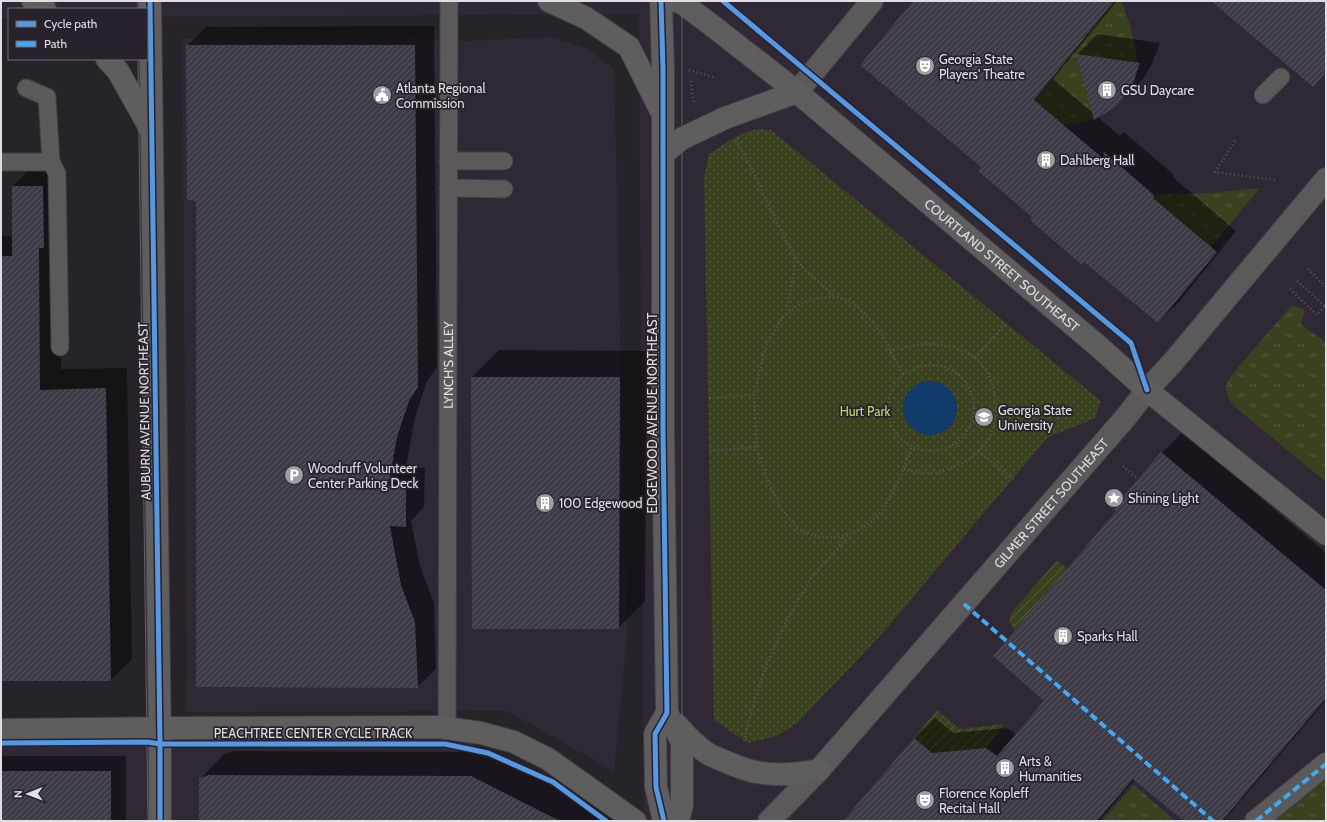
<svg xmlns="http://www.w3.org/2000/svg" width="1327" height="822" viewBox="0 0 1327 822" font-family="Cabin,sans-serif">
<defs>
<pattern id="grass-tufts" width="24" height="20" patternUnits="userSpaceOnUse"><rect width="24" height="20" fill="#3a411e"/><path d="M3 7l-1-3M5 7V3M7 7l1-3M15 17l-1-3M17 17v-4M19 17l1-3" fill="none" stroke="#565c3f"/></pattern>
<pattern id="park-dots" width="8" height="8" patternUnits="userSpaceOnUse"><rect width="8" height="8" fill="#3a411e"/><path d="M2 2h.1M6 6h.1" fill="none" stroke="#565c3f" stroke-width="1.8" stroke-linecap="round"/></pattern>
<pattern id="garden-furrows" width="10" height="10" patternUnits="userSpaceOnUse"><rect width="10" height="10" fill="#3a411e"/><path d="M-1 1l2-2M0 10L10 0M9 11l2-2" fill="none" stroke="#565c3f"/></pattern>
<pattern id="building-hatch" width="6" height="6" patternUnits="userSpaceOnUse"><rect width="6" height="6" fill="#3e3a46"/><path d="M-1 1l2-2M0 6l6-6M5 7l2-2" fill="none" stroke="#5a5661"/></pattern>
</defs>
<rect width="100%" height="100%" fill="#272429"/>
<g fill="#312836">
<polygon points="1,1 1326,1 1326,821 644,821 639,14 147,17 147,9 9,9 9,18 1,18"/>
<polygon points="553,37 587,49 614,69 627,635 614,771 507,711 186,712 187,671 182,39 415,38 464,41"/>
<polygon points="1,728 447,730 613,821 1,821"/>
</g>
<g fill="url(#grass-tufts)">
<path d="M1114,1H1121C1130,21 1134,41 1138,63L1094,119L1079,123L1063,125L1029,107Z"/>
<polygon points="1260,188 1211,247 1153,198 1154,195 1211,193"/>
<polygon points="1292,305 1305,310 1301,325 1326,342 1326,482 1234,406 1228,397 1226,390 1227,382 1240,365"/>
<polygon points="1326,764 1326,821 1256,821"/>
<polygon points="1134,785 1175,821 1102,821"/>
</g>
<path fill="url(#park-dots)" d="M760,129L771,130L1101,401L1095,418L1047,438L881,635L797,723L777,736L748,743L714,720L704,177L709,154C727,143 738,132 760,129Z"/>
<g fill="url(#garden-furrows)">
<polygon points="1057,560 1067,569 1015,630 1009,622 1011,613"/>
<polygon points="937,710 960,729 1004,724 986,748 932,753 914,738"/>
</g>
<circle fill="#113b6b" cx="930" cy="408" r="27"/>
<g fill="#0007">
<polygon points="914,1 1117,1 1053,79 1093,113 1077,55 1097,34 1160,43 1152,64 1143,79 1122,99 1098,117 1120,136 1124,132 1173,174 1173,177 1236,231 1179,302 1158,322 1033,217 982,167"/>
<polygon points="434,26 437,367 427,381 415,417 406,467 425,468 424,507 411,521 420,566 434,603 436,669 417,687 197,200 187,46 206,27"/>
<polygon points="34,165 64,165 65,226 60,231 61,369 127,368 132,659 111,680 1,680 1,236 13,236 13,186"/>
<polygon points="499,350 647,351 645,601 618,628 472,377"/>
<polygon points="1183,432 1326,553 1326,700 1226,818 1223,821 1185,821 1135,779 1099,821 845,821 915,738 935,718 953,733 1007,728 1017,735 1046,700 1117,511 1114,509 1162,453"/>
<polygon points="234,751 495,752 593,801 619,821 200,821 200,779 224,754"/>
<rect x="1" y="756" width="125" height="65"/>
</g>
<g fill="url(#building-hatch)">
<polygon points="913,1 1114,1 1034,100 1106,161 1103,151 1154,195 1153,198 1217,252 1158,323 1084,262 1082,265 1030,220 1032,217 978,171 981,167 860,65"/>
<polygon points="1211,1 1326,1 1326,72 1313,87"/>
<polygon points="186,45 415,45 418,387 409,401 397,437 388,486 406,486 406,527 390,526 401,585 415,622 418,688 196,687 196,201 187,200"/>
<polygon points="1076,54 1140,63 1132,86 1122,100 1114,108 1094,120"/>
<polygon points="12,186 43,186 44,248 39,248 40,390 106,388 111,681 1,681 1,256 12,256"/>
<polygon points="471,377 620,377 619,629 472,629"/>
<polygon points="1161,452 1326,590 1326,698 1222,821 1184,821 1133,779 1097,821 843,821 914,738 932,753 986,748 997,756 1044,701 993,656 1116,511 1113,509"/>
<rect x="1" y="771" width="110" height="50"/>
<polygon points="209,775 471,776 560,821 199,821 199,778"/>
</g>
<g fill="none" stroke-linecap="round" stroke-linejoin="round">
<defs>
<g id="lane">
<polyline points="26,88 47,97 51,162"/>
<polyline points="1263,95 1281,77"/>
<polyline points="448,161 504,161"/>
<polyline points="1,162 51,162 57,173 60,347"/>
<polyline points="448,188 504,189"/>
<path id="s1" d="M447,728L449,1"/>
</g>
<g id="street">
<polyline points="797,92 872,1"/>
<path id="s2" d="M769,821L819,770L1126,417L1147,390L1173,362L1326,179"/>
<polyline points="1256,821 1326,764"/>
</g>
<g id="secondary">
<polyline points="33,1 45,9"/>
<polyline points="150,1 160,744 160,821"/>
<polyline points="549,1 586,18 629,47 661,111"/>
<polyline points="661,1 663,69 663,431 667,713 682,742 682,805 678,821"/>
<path id="s3" d="M675,1L682,3L714,27L797,92L1098,346L1147,390L1326,534"/>
<polyline points="107,59 118,71 151,130"/>
<polyline points="663,154 681,139 725,118 797,92"/>
<path d="M677,725C687,737 697,747 710,755C724,761 737,767 751,771C772,776 799,774 819,770"/>
<polyline points="1,730 180,728 439,727 481,733 514,742 548,759 635,821"/>
<polyline points="664,821 656,787 655,734 667,713"/>
</g>
</defs>
<use href="#lane" stroke="#413f42" stroke-width="19"/>
<use href="#street" stroke="#413f42" stroke-width="24"/>
<use href="#secondary" stroke="#413f42" stroke-width="24"/>
<g stroke="#595859" stroke-width="2.5" stroke-dasharray="1 3" stroke-linecap="butt">
<polyline points="689,70 716,78"/>
<polyline points="691,81 694,104"/>
<polyline points="736,140 751,167 781,231 795,257 804,269 835,296"/>
<polyline points="1235,141 1215,172 1276,180"/>
<polyline points="1308,269 1326,287"/>
<polyline points="1297,281 1325,306"/>
<polyline points="1290,289 1317,315 1326,305"/>
<polyline points="786,314 794,271 795,257"/>
<path d="M890,351C907,347 924,342 941,345C950,346 965,351 973,356C998,373 1003,420 985,444C978,454 968,461 957,465C949,469 939,473 931,473C921,473 912,471 904,469"/>
<polyline points="975,358 1006,322"/>
<circle cx="931" cy="408" r="43"/>
<polyline points="903,374 894,358 883,335 869,318 851,301 835,297 820,298 801,303 782,318 766,345 757,381 754,395 757,450 768,482 775,496 782,509 797,528 814,536 833,538 850,534 867,525 883,510 901,476 912,446"/>
<polyline points="709,398 754,395"/>
<polyline points="710,451 757,447"/>
<polyline points="978,451 1013,479"/>
<polyline points="1123,466 1138,479"/>
<path d="M744,741C755,693 771,647 796,604C801,596 806,586 812,578C823,563 837,549 850,534"/>
</g>
<use href="#lane" stroke="#5b595a" stroke-width="17"/>
<use href="#street" stroke="#5b595a" stroke-width="22"/>
<use href="#secondary" stroke="#5f5d5d" stroke-width="22"/>
<g stroke="#616060" stroke-width="1">
<polyline points="138,1 138,9"/>
<polyline points="682,1 682,731 684,821"/>
<polyline points="138,59 148,821"/>
</g>
<g stroke="#3fa9f5" stroke-width="4" stroke-dasharray="8 4" stroke-linecap="butt">
<polyline points="964,604 1213,821"/>
<polyline points="1256,821 1326,764"/>
</g>
<defs>
<g id="cycleway">
<polyline points="150,1 160,744 160,821"/>
<polyline points="661,1 663,69 663,431 667,713 655,734 656,787 664,821"/>
<polyline points="723,1 1131,343 1147,390"/>
<polyline points="1,743 147,742 160,744 445,744 488,753 553,782 606,821"/>
</g>
</defs>
<use href="#cycleway" stroke="#27222b" stroke-width="8"/>
<use href="#cycleway" stroke="#5399e6" stroke-width="5"/>
</g>
<defs>
<symbol id="theatre-disc" viewBox="-11 -11 22 22"><circle r="9.5" fill="#9f9ca2" stroke="#27222b"/><path d="M-5-5.5Q0-4 5-5.5V0Q5 5 0 6Q-5 5-5 0ZM-3.3-2.5H-1v1.5H-3.3ZM1-2.5H3.3v1.5H1ZM-2.8 1Q0 5.5 2.8 1Z" fill="#fff"/></symbol>
<symbol id="building-disc" viewBox="-11 -11 22 22"><circle r="9.5" fill="#9f9ca2" stroke="#27222b"/><path d="M-4-6H4V6H1V3H-1V6H-4ZM-2.5-4.3h1.7v1.8h-1.7ZM.8-4.3h1.7v1.8H.8ZM-2.5-1h1.7V.8h-1.7ZM.8-1h1.7V.8H.8Z" fill="#fff"/></symbol>
<symbol id="civic-disc" viewBox="-11 -11 22 22"><circle r="9.5" fill="#9f9ca2" stroke="#27222b"/><path d="M-.6-6.5H3V-4.5H.6V-3L4-1V1h2V6H-6V1h2V-1L-.6-3ZM-1.2 2.5V6h2.4V2.5Z" fill="#fff"/></symbol>
<symbol id="university-disc" viewBox="-11 -11 22 22"><circle r="9.5" fill="#9f9ca2" stroke="#27222b"/><path d="M0-5L7-2L0 1L-7-2ZM-4 1L0 2.5L4 1V4Q0 6-4 4Z" fill="#fff"/></symbol>
<symbol id="parking-disc" viewBox="-11 -11 22 22"><circle r="9.5" fill="#9f9ca2" stroke="#27222b"/><path d="M-3.5-5.5H1a3.5 3.5 0 0 1 0 7H-1V5.5H-3.5ZM-1-3.4V-.6H.8a1.4 1.4 0 0 0 0-2.8Z" fill="#fff"/></symbol>
<symbol id="sight-disc" viewBox="-11 -11 22 22"><circle r="9.5" fill="#9f9ca2" stroke="#27222b"/><path d="M0-6L1.8-2.2L6-1.7L2.9 1.2L3.7 5.4L0 3.3L-3.7 5.4L-2.9 1.2L-6-1.7L-1.8-2.2Z" fill="#fff"/></symbol>
</defs>
<g fill-rule="evenodd">
<use href="#theatre-disc" x="914" y="55" width="22" height="22"/>
<use href="#building-disc" x="1096" y="79" width="22" height="22"/>
<use href="#civic-disc" x="371" y="84" width="22" height="22"/>
<use href="#building-disc" x="1035" y="149" width="22" height="22"/>
<use href="#university-disc" x="973" y="406" width="22" height="22"/>
<use href="#parking-disc" x="283" y="464" width="22" height="22"/>
<use href="#sight-disc" x="1103" y="487" width="22" height="22"/>
<use href="#building-disc" x="534" y="492" width="22" height="22"/>
<use href="#building-disc" x="1052" y="625" width="22" height="22"/>
<use href="#building-disc" x="994" y="757" width="22" height="22"/>
<use href="#theatre-disc" x="914" y="789" width="22" height="22"/>
</g>
<g text-anchor="middle" dominant-baseline="central" stroke-width="3.5" stroke-linejoin="round" paint-order="stroke">
<g font-size="13" fill="#e0dde3" stroke="#27222b" text-anchor="start">
<text x="939" y="59">Georgia State<tspan x="939" dy="15">Players' Theatre</tspan></text>
<text x="396" y="88">Atlanta Regional<tspan x="396" dy="15">Commission</tspan></text>
<text x="1121" y="90">GSU Daycare</text>
<text x="1060" y="160">Dahlberg Hall</text>
<text x="998" y="410">Georgia State<tspan x="998" dy="15">University</tspan></text>
<text x="308" y="468">Woodruff Volunteer<tspan x="308" dy="15">Center Parking Deck</tspan></text>
<text x="1128" y="498">Shining Light</text>
<text x="559" y="503">100 Edgewood</text>
<text x="1077" y="636">Sparks Hall</text>
<text x="1019" y="761">Arts &amp;<tspan x="1019" dy="15">Humanities</tspan></text>
<text x="939" y="793">Florence Kopleff<tspan x="939" dy="15">Recital Hall</tspan></text>
</g>
<g font-size="13" fill="#e0dde3" stroke="#27222b">
<text stroke="none"><textPath href="#s3" startOffset="421">COURTLAND STREET SOUTHEAST</textPath></text>
<text stroke="none"><textPath href="#s1" startOffset="363">LYNCH'S ALLEY</textPath></text>
<text transform="translate(144 411) rotate(-91)">AUBURN AVENUE NORTHEAST</text>
<text transform="translate(652 413) rotate(-90)">EDGEWOOD AVENUE NORTHEAST</text>
<text stroke="none"><textPath href="#s2" startOffset="425">GILMER STREET SOUTHEAST</textPath></text>
<text x="313" y="733">PEACHTREE CENTER CYCLE TRACK</text>
</g>
<g font-size="13" fill="#c1d86f" stroke="#27222b">
<text x="865" y="411">Hurt Park</text>
</g>
</g>
<rect width="1327" height="822" fill="none" stroke="#e0dde3" stroke-width="4"/>
<rect x="8" y="8" width="140" height="52" fill="#27222b" stroke="#716d75"/>
<rect x="16" y="21" width="20" height="6" fill="#5399e6" stroke="#716d75"/>
<text x="44" y="28" font-size="12" fill="#e0dde3">Cycle path</text>
<rect x="16" y="41" width="20" height="6" fill="#3fa9f5" stroke="#716d75"/>
<text x="44" y="48" font-size="12" fill="#e0dde3">Path</text>
<g transform="translate(28 794) rotate(269)" stroke="#27222b" stroke-width="3" paint-order="stroke">
<path d="M0-3L7 15L0 10L-7 15Z" fill="#e0dde3"/>
<text y="-6" font-size="11" font-weight="bold" text-anchor="middle" fill="#e0dde3">N</text>
</g>
</svg>
